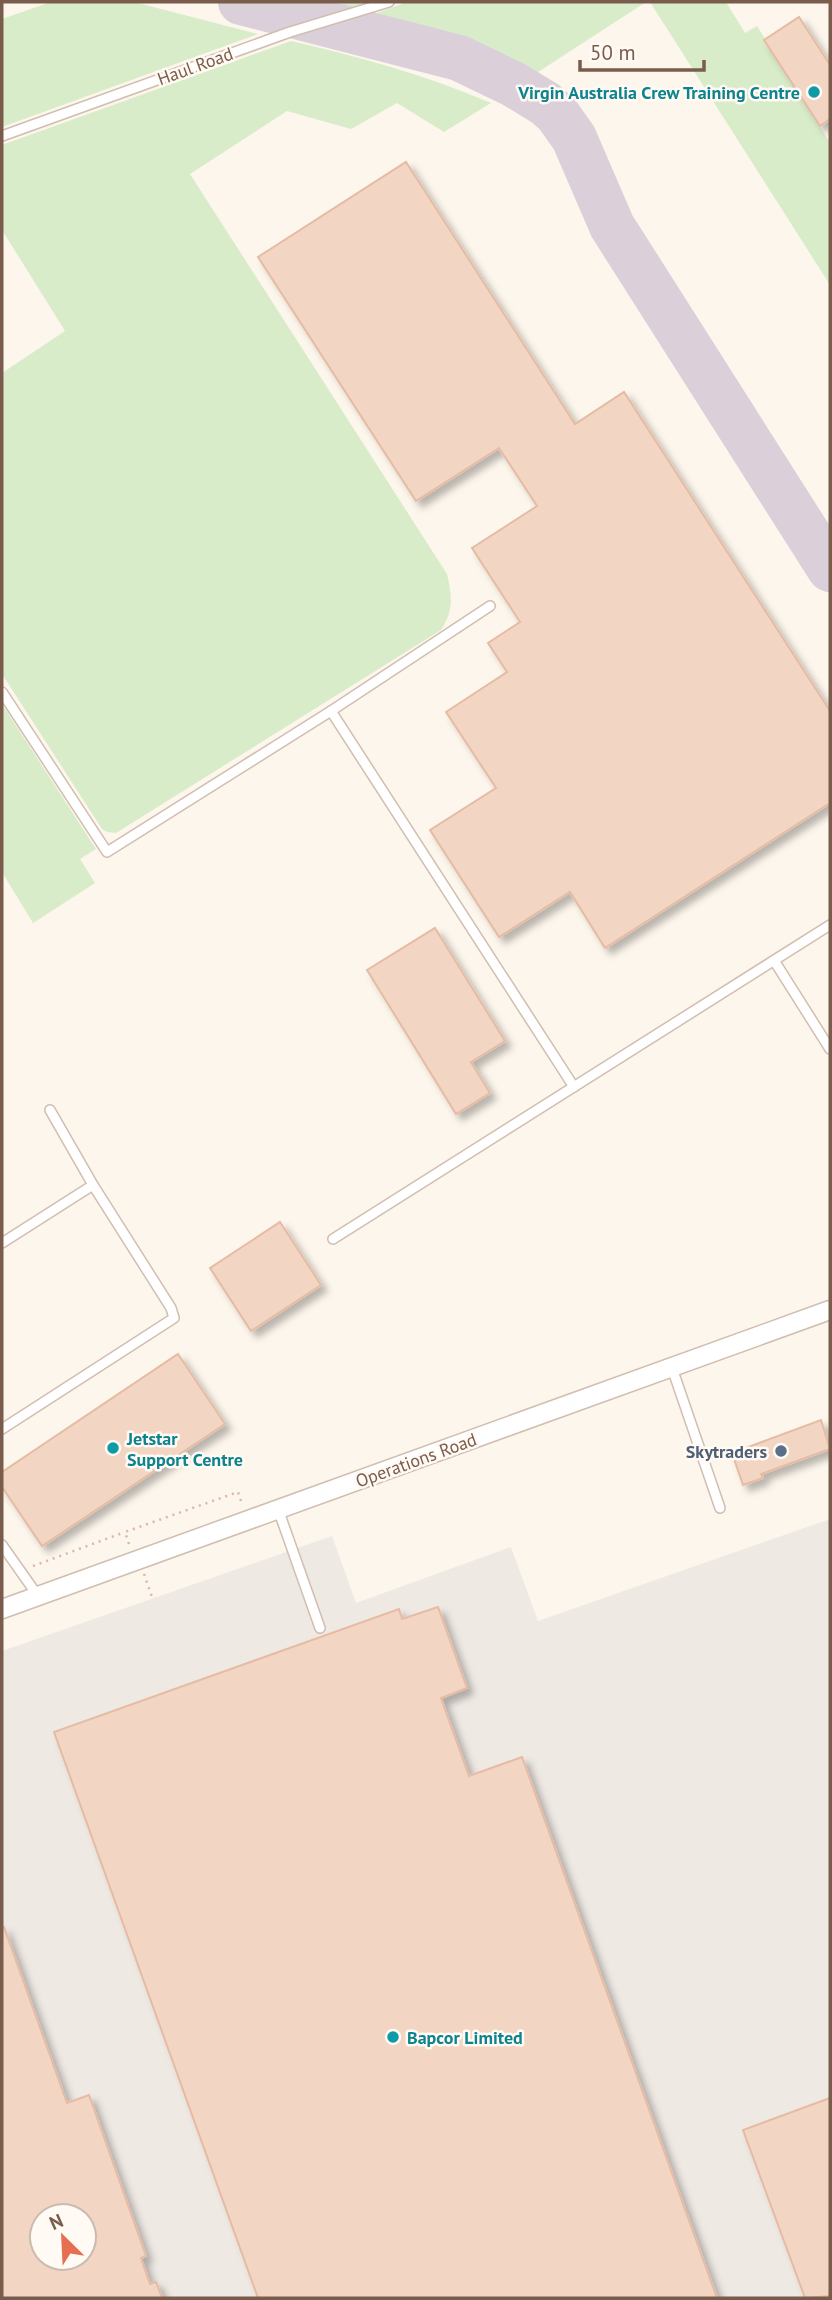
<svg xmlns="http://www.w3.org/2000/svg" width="832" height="2300" viewBox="0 0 832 2300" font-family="'PT Sans',sans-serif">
<defs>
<filter id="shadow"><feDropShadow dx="6" dy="6" stdDeviation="3.5" flood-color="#0004"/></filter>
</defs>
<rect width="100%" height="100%" fill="#fdf6ec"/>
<path fill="#efe9e4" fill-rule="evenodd" d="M830,1519V2298H2V1651L332,1536L356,1603L511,1547L538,1621ZM42,2216H84V2258H42Z"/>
<g fill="#d8ecc9">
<polygon points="51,2 134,2 258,34 2,127 2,19"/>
<polygon points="320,2 373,2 349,9"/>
<path d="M407,2H646L535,74C485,44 431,28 374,14Z"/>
<polygon points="650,2 726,2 745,33 757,26 830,143 830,285"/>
<path d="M291,41C360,57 426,75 491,103L444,132L397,103L351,129L287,111L190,174L447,574C452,596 454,610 441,630L116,833L107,832L102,829L2,674V373L65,331L2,230V145Z"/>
<polygon points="2,704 96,849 80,859 95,883 33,923 2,872"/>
</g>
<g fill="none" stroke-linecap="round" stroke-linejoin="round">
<polyline stroke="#dbcfda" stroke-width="46" points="241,2 459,58 513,84 546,104 557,114 574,138 612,226 830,569"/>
</g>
<g fill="#f3d5c3" stroke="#e6bba3" stroke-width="2" fill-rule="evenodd" filter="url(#shadow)">
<polygon points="799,17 830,65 830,119 820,126 764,40"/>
<polygon points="406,162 575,424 624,392 830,711 830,803 605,948 570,892 499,937 430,830 496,788 446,712 507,672 488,643 520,622 472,548 537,506 499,448 416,501 258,257"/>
<polygon points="435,928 505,1041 471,1062 490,1093 456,1114 367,970"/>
<polygon points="280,1222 321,1285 251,1331 210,1268"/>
<polygon points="178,1354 225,1424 42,1546 2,1487 2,1472"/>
<polygon points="821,1420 830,1449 761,1474 763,1478 743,1485 732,1453"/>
<polygon points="438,1607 467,1688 441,1698 469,1776 522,1757 717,2298 258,2298 54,1732 399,1609 402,1619"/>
<path d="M2,1927H4L67,2103L89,2095L146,2256L141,2258L150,2284L156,2282L162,2298H2ZM42,2216H84V2258H42Z"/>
<polygon points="830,2098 830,2296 805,2298 743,2130"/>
</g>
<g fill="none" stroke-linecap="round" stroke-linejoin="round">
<defs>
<g id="lane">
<polyline points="2,136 290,32 389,2"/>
<polyline points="2,692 107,852 331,711 490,606"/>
<polyline points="331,711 574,1087"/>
<polyline points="775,962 830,1049"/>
<polyline points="333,1239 830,925"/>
<polyline points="2,1243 93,1185"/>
<polyline points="672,1368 720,1508"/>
<polyline points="2,1429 174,1318 171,1308 93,1185 50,1110"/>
<polyline points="278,1509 320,1628"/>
<polyline points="2,1545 38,1596"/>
</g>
<polyline id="street" points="2,1609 830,1310"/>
</defs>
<use href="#lane" stroke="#d1beb0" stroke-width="12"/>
<use href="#street" stroke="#d1beb0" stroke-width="21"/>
<g stroke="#d9b8a5" stroke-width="2.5" stroke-dasharray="2 5" stroke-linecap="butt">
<polyline points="129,1544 125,1532 238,1492 242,1504"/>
<polyline points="33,1566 125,1532"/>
<polyline points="144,1574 152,1597"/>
</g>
<use href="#lane" stroke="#fff" stroke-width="9"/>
<use href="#street" stroke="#fff" stroke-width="18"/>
</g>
<g fill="#0f9aa8" stroke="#fffaf3" stroke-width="2.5">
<circle cx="814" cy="92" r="7"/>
<circle cx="113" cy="1448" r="7"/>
<circle cx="393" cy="2037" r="7"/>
</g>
<circle fill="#5c6f8a" stroke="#fffaf3" stroke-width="2.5" cx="781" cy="1451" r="7"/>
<g text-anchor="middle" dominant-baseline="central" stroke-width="5" stroke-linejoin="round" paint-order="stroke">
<g font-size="18" fill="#7a5c4d" stroke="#fffaf3">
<text transform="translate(195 66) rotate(-20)">Haul Road</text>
<text transform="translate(416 1460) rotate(-20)">Operations Road</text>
</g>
<g font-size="18" font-weight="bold" fill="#0d838f" stroke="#fffaf3" text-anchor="start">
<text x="800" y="92" text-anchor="end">Virgin Australia Crew Training Centre</text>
<text x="127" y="1438">Jetstar<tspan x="127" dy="21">Support Centre</tspan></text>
<text x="407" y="2037">Bapcor Limited</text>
</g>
<g font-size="18" font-weight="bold" fill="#4e5e75" stroke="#fffaf3" text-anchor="end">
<text x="767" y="1451">Skytraders</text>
</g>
</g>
<rect width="832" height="2300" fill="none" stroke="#7a5c4d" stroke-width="7"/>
<g transform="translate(63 2237) rotate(336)"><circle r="33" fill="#fffaf3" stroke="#cabbb1" stroke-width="2"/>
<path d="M0-5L12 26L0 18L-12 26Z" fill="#e76f51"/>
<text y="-10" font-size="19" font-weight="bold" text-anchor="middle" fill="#7a5c4d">N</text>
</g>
<path d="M580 60v10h124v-10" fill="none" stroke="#7a5c4d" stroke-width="3.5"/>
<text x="590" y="60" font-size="21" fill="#7a5c4d" stroke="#fffaf3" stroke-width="5" paint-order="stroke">50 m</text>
</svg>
